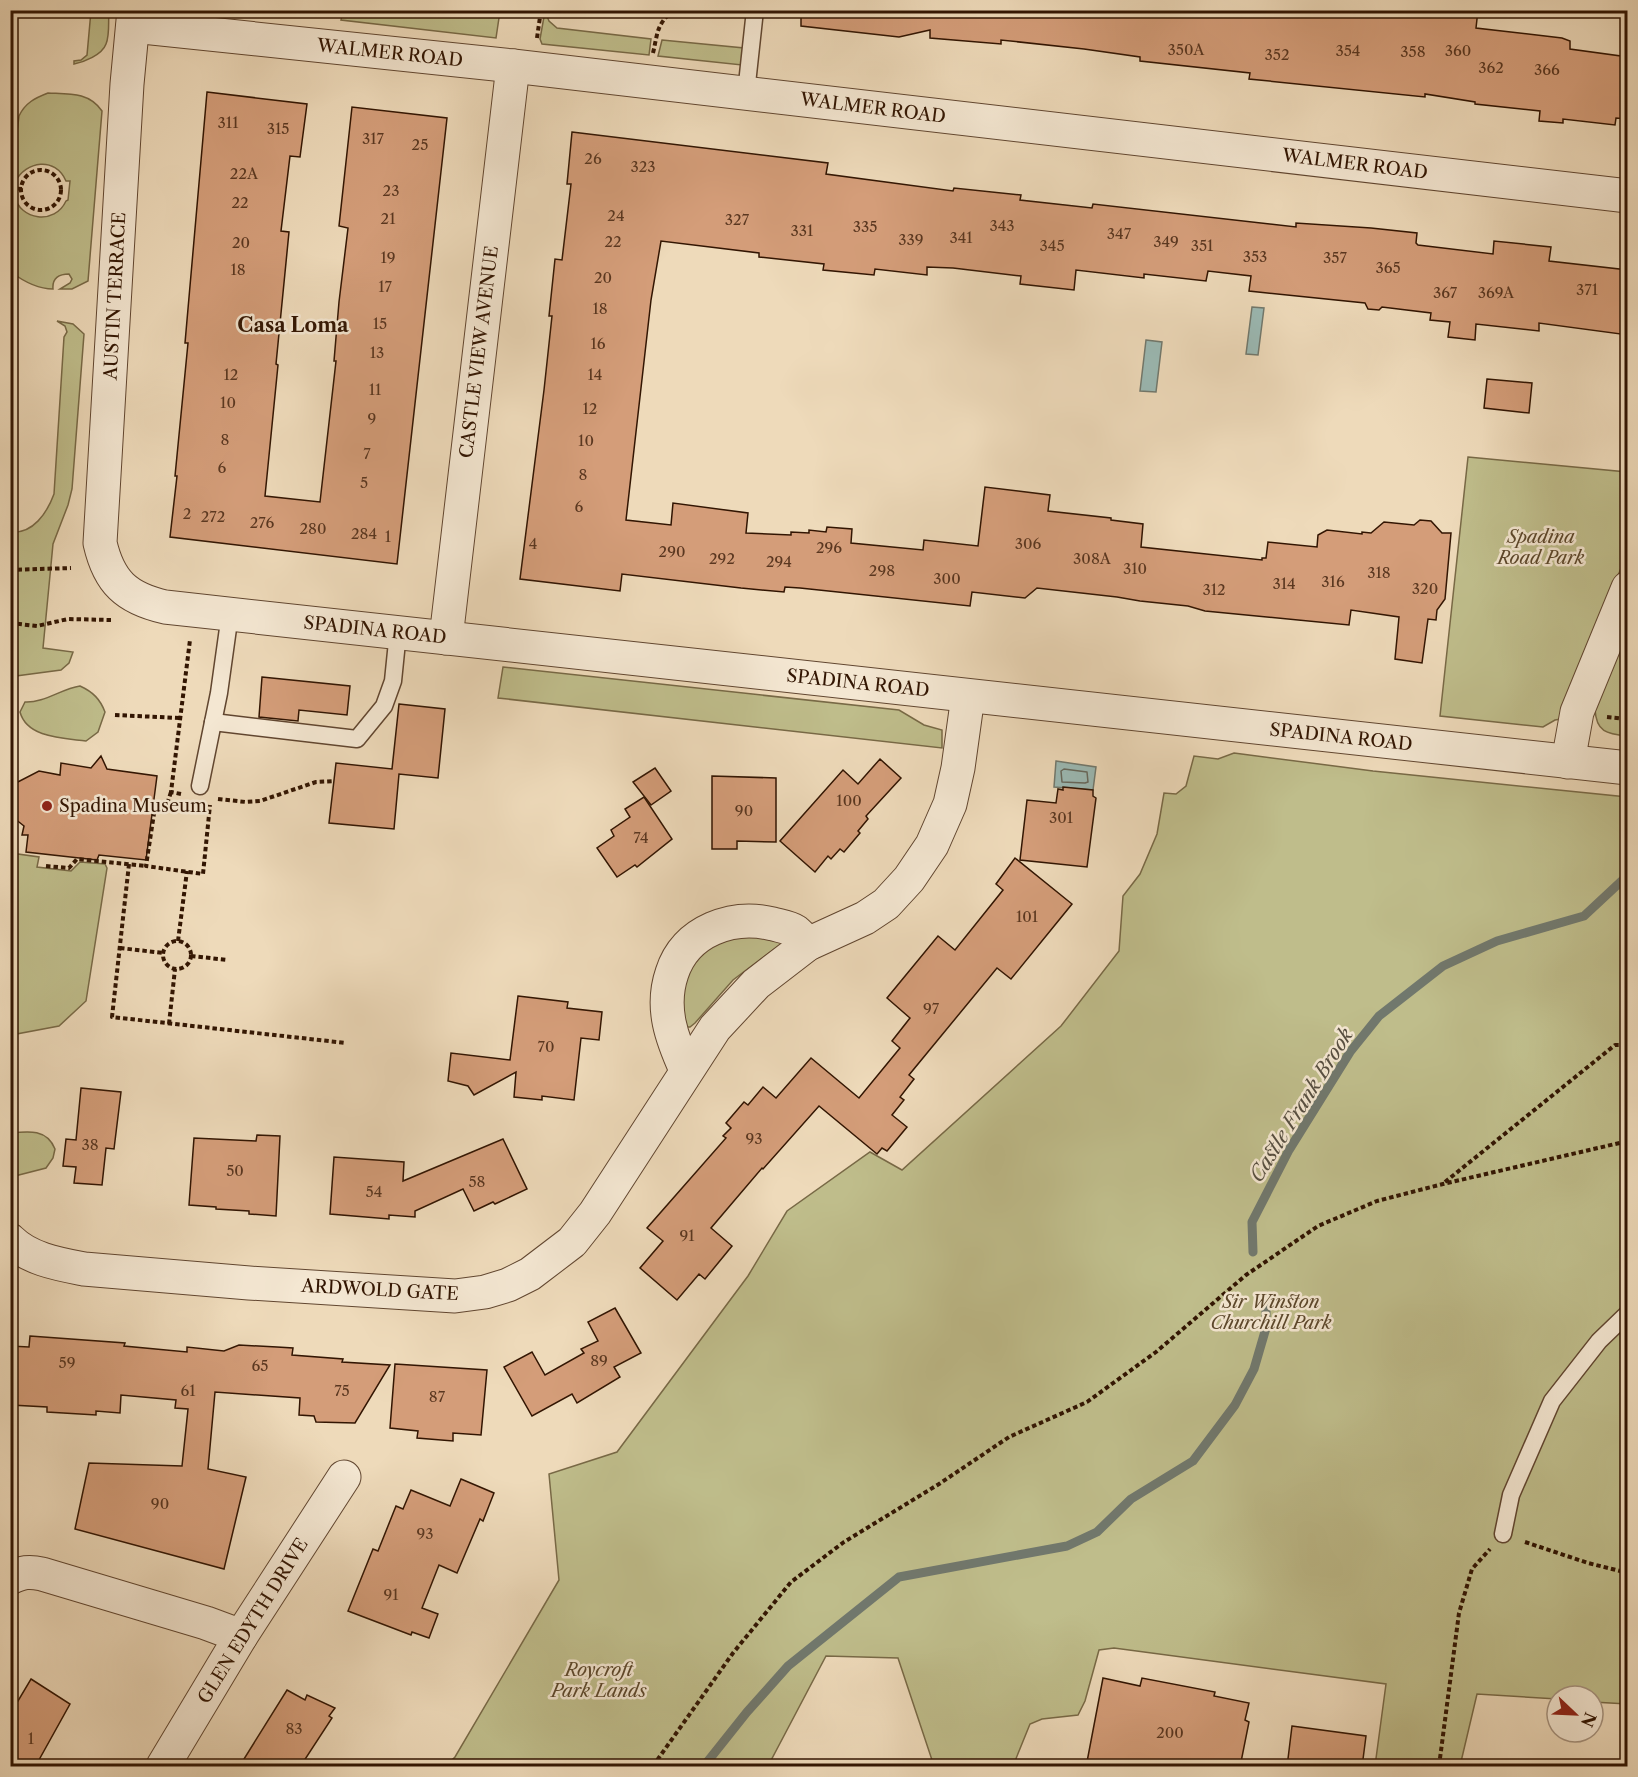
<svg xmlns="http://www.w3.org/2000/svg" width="1638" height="1777" viewBox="0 0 1638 1777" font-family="'Libre Caslon Text',serif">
<rect width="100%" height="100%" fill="#eedaba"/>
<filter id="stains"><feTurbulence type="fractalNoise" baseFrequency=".00333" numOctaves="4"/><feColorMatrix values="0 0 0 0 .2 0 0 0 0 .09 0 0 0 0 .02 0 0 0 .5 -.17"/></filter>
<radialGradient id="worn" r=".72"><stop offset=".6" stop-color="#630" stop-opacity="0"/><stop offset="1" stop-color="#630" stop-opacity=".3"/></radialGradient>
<g fill="#bfbd8b" stroke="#786946" stroke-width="1.5">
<path d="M91,11H109C108,20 110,35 106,44C102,55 84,62 74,64V61L81,60L87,55Z"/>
<polygon points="343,11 343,10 500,11 496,38 341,20"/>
<polygon points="545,11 549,21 557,28 651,39 649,55 542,44 540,39"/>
<polygon points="662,40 744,48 742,65 658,56"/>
<path d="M48,93C69,94 89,92 102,111L88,281L72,289H60L70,283L72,279L69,274C59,274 52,278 53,289C37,289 23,281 11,272V195H14C20,221 55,225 66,201L68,200L70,181H66C55,156 26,161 15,182H11L19,116C25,103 35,98 48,93Z"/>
<path d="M57,321L73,324L84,334L72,489L68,505L53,544L43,648L73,652L69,663L61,670L16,676L11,680V532C33,534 47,513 54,494L64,337L67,332L65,326Z"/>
<polygon points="1468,457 1627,472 1627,553 1561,719 1555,720 1543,727 1440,716"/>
<path d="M1627,631V736C1607,734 1596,732 1595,709Z"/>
<polygon points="503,667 899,710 924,725 942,730 942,748 498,698"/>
<path d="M80,686C93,692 100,699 105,712L98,732L86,741C63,738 27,738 20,712L25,702C44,703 61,689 80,686Z"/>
<polygon points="1234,753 1373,771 1627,797 1627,1704 1593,1702 1593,1696 1557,1696 1557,1699 1477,1694 1460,1766 1375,1766 1386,1684 1114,1648 1099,1650 1085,1701 1078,1715 1042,1719 1030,1724 1013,1766 934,1766 898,1658 826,1656 768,1766 446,1766 455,1757 559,1580 549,1474 617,1452 748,1276 787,1211 870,1152 902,1170 1061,1026 1119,951 1123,896 1140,874 1157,834 1164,793 1176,794 1186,786 1194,756 1218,759"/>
<polygon points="11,832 12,832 11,853 39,857 37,867 71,871 80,862 105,864 107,868 86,1001 59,1026 11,1035"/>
<polygon points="730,934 782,939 781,944 733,980 695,1023 690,1027 686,1027 681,1003 689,969 700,955"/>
<path d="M11,1133C29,1131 47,1129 55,1149L53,1158L46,1168L11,1177Z"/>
</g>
<g fill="#9bbab5" stroke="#71786d" stroke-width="1.5">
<polygon points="1252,307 1264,308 1258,355 1246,354"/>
<polygon points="1146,340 1162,342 1156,392 1140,391"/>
<polygon points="1056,761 1096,767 1093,790 1054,787"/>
</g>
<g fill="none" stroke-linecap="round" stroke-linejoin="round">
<polygon stroke="#66685c" stroke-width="1.5" points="1064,769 1087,772 1088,782 1085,783 1062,782 1061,771"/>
<g stroke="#71786d" stroke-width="9">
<polyline points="1253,1252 1252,1222 1289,1150 1350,1052 1379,1016 1443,966 1497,941 1584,916 1628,875"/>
<polyline points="704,1766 747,1712 788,1666 899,1577 1067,1546 1097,1532 1131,1499 1193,1461 1235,1405 1254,1369 1266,1328 1266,1306"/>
</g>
</g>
<g fill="#d49d79" stroke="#321502" stroke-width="1.5">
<polygon points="801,10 1291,10 1329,15 1330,10 1478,10 1476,28 1562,38 1570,41 1570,49 1628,57 1628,119 1616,118 1615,125 1563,119 1563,123 1539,121 1540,111 1475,104 1475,102 1425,94 1425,97 1249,79 1250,73 1140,61 1140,57 1084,49 1001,40 1001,44 930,38 930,30 899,37 801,26"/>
<polygon points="207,92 307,104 300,157 290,156 281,231 289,232 276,364 278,365 265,496 320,502 336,361 334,361 339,302 348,228 339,226 352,107 447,118 397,564 170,537 177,476 175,476 188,343 185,343"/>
<polygon points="572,132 828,163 826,174 953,191 954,188 1021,195 1020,200 1092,208 1093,204 1296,227 1296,223 1371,228 1417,233 1416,243 1418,245 1493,254 1494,241 1551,247 1549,261 1628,270 1628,335 1539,323 1539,331 1476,324 1475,340 1448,337 1450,322 1430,320 1431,313 1382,307 1379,310 1368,309 1365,303 1249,291 1251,276 1208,271 1206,281 1144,274 1144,278 1076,270 1074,290 1020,284 1021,276 953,268 927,267 927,275 875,269 874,275 823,270 824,264 759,257 759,253 661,241 651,300 626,520 671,525 673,503 748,513 746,533 791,535 791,532 809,533 809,530 826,532 827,527 852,529 851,543 923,550 924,540 978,546 985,487 1050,495 1048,511 1111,518 1111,520 1143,524 1141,547 1262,560 1262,558 1266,558 1268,542 1317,547 1318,535 1327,530 1362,534 1362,532 1371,533 1384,522 1414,525 1420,520 1431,521 1442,533 1451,533 1445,599 1437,610 1436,620 1428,619 1422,663 1395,659 1399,617 1351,610 1349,625 1205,611 1188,606 1140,601 1117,597 1037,588 1025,598 972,592 970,606 800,588 785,587 784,592 741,588 622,574 620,591 520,579 544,390 552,316 549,316 555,259 562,260 571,184 567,184"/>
<polygon points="1487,379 1532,383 1529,413 1484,408"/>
<polygon points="262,677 350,686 347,715 299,710 298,721 259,717"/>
<polygon points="399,704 445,709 438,778 399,774 394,829 329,823 336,763 392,769"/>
<polygon points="101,756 107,769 157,776 146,860 99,855 97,860 26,852 28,835 22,835 24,826 10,815 10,786 39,771 60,775 61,763 91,768"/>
<polygon points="880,759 901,778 866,816 868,819 858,831 860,833 844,852 840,849 831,859 828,856 815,872 780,841 843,770 858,784"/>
<polygon points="655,768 671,791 651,805 633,782"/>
<polygon points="712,776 776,778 776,842 737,841 737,849 712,849"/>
<polygon points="1063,787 1093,790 1093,796 1096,798 1087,867 1020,860 1027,800 1056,803 1058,789 1063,790"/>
<polygon points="644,797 672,839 637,867 635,865 617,877 597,848 614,836 611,830 630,817 625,809"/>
<polygon points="1015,858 1072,904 1011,979 997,968 909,1075 914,1079 900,1097 904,1100 892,1115 907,1127 887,1151 882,1148 877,1154 819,1106 763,1169 762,1168 711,1228 732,1246 705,1279 699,1274 677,1300 640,1268 663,1241 647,1228 726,1138 723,1136 731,1128 726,1123 744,1102 748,1105 763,1087 776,1098 811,1058 859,1098 900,1048 892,1041 910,1018 887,998 938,936 955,950 1003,890 996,884"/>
<polygon points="518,996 568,1002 567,1008 602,1012 599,1040 581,1038 574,1100 542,1096 542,1100 514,1097 516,1072 474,1095 468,1086 448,1081 451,1053 510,1060"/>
<polygon points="81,1088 121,1092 114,1149 106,1148 102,1185 74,1183 76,1167 63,1166 66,1139 76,1140"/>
<polygon points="257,1135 280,1136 276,1216 249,1214 249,1211 216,1209 216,1207 189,1205 194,1138 256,1141"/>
<polygon points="503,1139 527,1189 495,1204 493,1202 474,1211 463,1189 415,1211 415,1217 389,1215 389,1219 330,1214 334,1157 404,1162 403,1181"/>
<polygon points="615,1308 641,1353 614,1367 620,1377 577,1403 572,1394 532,1416 504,1367 532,1352 545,1375 584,1353 581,1349 598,1341 588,1322"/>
<polygon points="30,1336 125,1343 124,1346 187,1352 187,1347 224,1351 239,1345 277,1347 293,1348 292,1355 343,1359 342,1362 390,1365 355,1423 316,1422 314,1416 299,1415 300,1398 215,1392 208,1469 246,1477 224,1569 75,1529 89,1463 182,1466 188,1409 175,1408 176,1400 121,1395 120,1413 96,1411 96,1415 47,1412 47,1407 11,1405 13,1378 10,1378 10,1346 29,1347"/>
<polygon points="395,1364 487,1370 481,1435 453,1433 453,1441 417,1438 418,1431 390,1428"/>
<polygon points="461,1479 494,1493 483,1521 480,1519 457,1573 439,1565 422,1608 438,1614 429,1638 412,1632 411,1635 348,1611 373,1549 378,1551 396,1506 403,1509 411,1490 450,1506"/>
<polygon points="1103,1678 1140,1686 1142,1678 1215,1692 1214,1696 1249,1703 1245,1720 1249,1722 1240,1767 1086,1767"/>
<polygon points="31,1679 70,1704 35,1767 10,1767 10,1696 18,1701"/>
<polygon points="287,1690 305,1700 307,1695 335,1708 329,1716 332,1718 300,1767 239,1767"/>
<polygon points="1292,1726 1366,1736 1362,1767 1287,1767"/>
</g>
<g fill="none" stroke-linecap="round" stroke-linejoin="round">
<defs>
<g id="service">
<polyline points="746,93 755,10"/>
<polyline points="213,722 357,739 384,706 393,681 398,632"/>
<polyline points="200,786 219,693 230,614"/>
<polyline points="1503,1534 1511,1495 1552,1401 1599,1341 1628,1313"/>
</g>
<g id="minor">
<polyline points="133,26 513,66 1628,196"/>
<polyline points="446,638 513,66"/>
<polyline points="1568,762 1577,712 1628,588"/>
<path d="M686,1070C672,1039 660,1008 672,973C686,930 733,914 773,924C780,926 789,927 795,931C800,935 804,940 808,944"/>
<path d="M10,1240C29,1259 58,1264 84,1269L249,1283L455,1296L485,1292L508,1285L530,1274L572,1242L595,1213L715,1028L756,984L808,944L865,918L886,904L909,879L932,845L950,804L958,768L968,696"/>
<path d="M10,1578C22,1572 29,1571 42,1574L206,1623L241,1636"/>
<polyline points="163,1766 241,1636 344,1477"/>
</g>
<path id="tertiary" d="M134,10L127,84L100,543C109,582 126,598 165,607L1628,768"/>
</defs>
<use href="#service" stroke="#614630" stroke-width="19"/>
<use href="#minor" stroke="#614630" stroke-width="35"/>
<use href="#tertiary" stroke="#614630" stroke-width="35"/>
<g stroke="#321502" stroke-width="4" stroke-dasharray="4.5 3" stroke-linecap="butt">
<polyline points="537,38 541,10"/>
<path d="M653,53C658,32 656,26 673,10"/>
<circle cx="41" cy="190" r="20"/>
<polyline points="10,188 22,189"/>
<polyline points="10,570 71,568"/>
<polyline points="10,623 37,626 68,619 111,620"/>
<polyline points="115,715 180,718"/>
<polyline points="1607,717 1628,719"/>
<polyline points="171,792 167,804 155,807 146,866 203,874 210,805"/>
<polyline points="181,794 171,792 190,640"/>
<polyline points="218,799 246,802 260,801 316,782 334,781"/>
<polyline points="129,864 112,1017 346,1043"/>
<polyline points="46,866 69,868 77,859 146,866"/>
<circle cx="177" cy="955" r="14"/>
<polyline points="178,941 187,871"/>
<polyline points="120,948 163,953"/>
<polyline points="191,956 228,960"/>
<polyline points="169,1024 175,969"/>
<polyline points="1445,1182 1615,1045 1628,1045"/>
<polyline points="1525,1542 1588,1563 1628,1573"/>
<polyline points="653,1766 733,1653 791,1582 844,1542 939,1484 1009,1437 1087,1402 1156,1352 1246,1275 1318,1226 1377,1201 1443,1184 1628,1141"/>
<polyline points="1439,1766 1459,1613 1472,1569 1490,1549"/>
</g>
<use href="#service" stroke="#f4e7d2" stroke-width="16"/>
<use href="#minor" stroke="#f4e7d2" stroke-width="33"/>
<use href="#tertiary" stroke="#f4e7d2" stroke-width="33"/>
</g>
<circle fill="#8f2418" stroke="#f4e7d2" stroke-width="2" cx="47" cy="806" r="6"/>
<g text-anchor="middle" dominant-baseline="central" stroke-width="5" stroke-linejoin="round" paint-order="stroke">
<g font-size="15" fill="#5a3720">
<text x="1186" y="49">350A</text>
<text x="1348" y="50">354</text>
<text x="1458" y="50">360</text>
<text x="1413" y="51">358</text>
<text x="1277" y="54">352</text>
<text x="1491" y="67">362</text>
<text x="1547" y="69">366</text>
<text x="228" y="122">311</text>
<text x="278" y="128">315</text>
<text x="373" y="138">317</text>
<text x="420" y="144">25</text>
<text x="593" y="158">26</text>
<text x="643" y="166">323</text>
<text x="244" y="173">22A</text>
<text x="391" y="190">23</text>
<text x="240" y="202">22</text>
<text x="616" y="215">24</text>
<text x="388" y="218">21</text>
<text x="737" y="219">327</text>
<text x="1002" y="225">343</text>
<text x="865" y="226">335</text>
<text x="802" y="230">331</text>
<text x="1119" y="233">347</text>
<text x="961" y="237">341</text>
<text x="911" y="239">339</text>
<text x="613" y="241">22</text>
<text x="1166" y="241">349</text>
<text x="241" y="242">20</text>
<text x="1052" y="245">345</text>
<text x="1202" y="245">351</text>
<text x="1255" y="256">353</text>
<text x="388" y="257">19</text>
<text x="1335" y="257">357</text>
<text x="1388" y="267">365</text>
<text x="238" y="269">18</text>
<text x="603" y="277">20</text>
<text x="385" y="286">17</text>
<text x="1587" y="289">371</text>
<text x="1445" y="292">367</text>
<text x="1496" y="292">369A</text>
<text x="600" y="308">18</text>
<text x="380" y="323">15</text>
<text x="598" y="343">16</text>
<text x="377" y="352">13</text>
<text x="231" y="374">12</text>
<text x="595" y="374">14</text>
<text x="375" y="389">11</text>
<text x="228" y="402">10</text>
<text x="590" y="408">12</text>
<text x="372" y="418">9</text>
<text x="225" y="439">8</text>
<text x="586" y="440">10</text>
<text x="367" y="453">7</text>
<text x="222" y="467">6</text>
<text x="583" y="474">8</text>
<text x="364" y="482">5</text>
<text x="579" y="506">6</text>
<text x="187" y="513">2</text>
<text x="213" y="516">272</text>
<text x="262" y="522">276</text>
<text x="313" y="528">280</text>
<text x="364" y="533">284</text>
<text x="388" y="536">1</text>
<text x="533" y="543">4</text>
<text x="1028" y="543">306</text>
<text x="829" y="547">296</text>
<text x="672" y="551">290</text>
<text x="722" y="558">292</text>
<text x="1092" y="558">308A</text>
<text x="779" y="561">294</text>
<text x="1135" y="568">310</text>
<text x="882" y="570">298</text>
<text x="1379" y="572">318</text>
<text x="947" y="578">300</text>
<text x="1333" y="581">316</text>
<text x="1284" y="583">314</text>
<text x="1425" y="588">320</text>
<text x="1214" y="589">312</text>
<text x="849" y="800">100</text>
<text x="744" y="810">90</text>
<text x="1061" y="817">301</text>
<text x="641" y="837">74</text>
<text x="1027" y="916">101</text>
<text x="931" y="1008">97</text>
<text x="546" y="1046">70</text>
<text x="754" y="1138">93</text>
<text x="90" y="1144">38</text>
<text x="235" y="1170">50</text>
<text x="477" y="1181">58</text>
<text x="374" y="1191">54</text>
<text x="687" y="1235">91</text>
<text x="599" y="1360">89</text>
<text x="67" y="1362">59</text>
<text x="260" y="1365">65</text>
<text x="188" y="1390">61</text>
<text x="342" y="1390">75</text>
<text x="437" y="1396">87</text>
<text x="160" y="1503">90</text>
<text x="425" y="1533">93</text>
<text x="391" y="1594">91</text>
<text x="294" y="1728">83</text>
<text x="1170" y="1732">200</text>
<text x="31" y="1738">1</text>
</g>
<g font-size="18" fill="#321502" stroke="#f4e7d2">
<text transform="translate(390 53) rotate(6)">WALMER ROAD</text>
<text transform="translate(873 108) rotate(7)">WALMER ROAD</text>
<text transform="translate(1355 164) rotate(7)">WALMER ROAD</text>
<text transform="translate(115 296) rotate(-87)">AUSTIN TERRACE</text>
<text transform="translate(479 352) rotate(-83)">CASTLE VIEW AVENUE</text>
<text transform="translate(375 630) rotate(6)">SPADINA ROAD</text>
<text transform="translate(858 683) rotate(6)">SPADINA ROAD</text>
<text transform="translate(1341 737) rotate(6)">SPADINA ROAD</text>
<text transform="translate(380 1290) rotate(3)">ARDWOLD GATE</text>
<text transform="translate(253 1621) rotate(-58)">GLEN EDYTH DRIVE</text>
</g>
<g font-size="18" font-style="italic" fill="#5c472b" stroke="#f4e7d2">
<text x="1541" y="537">Spadina<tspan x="1541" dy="21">Road Park</tspan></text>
<text x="1271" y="1302">Sir Winston<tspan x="1271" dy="21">Churchill Park</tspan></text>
<text x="599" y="1670">Roycroft<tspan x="599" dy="21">Park Lands</tspan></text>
</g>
<g font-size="18" fill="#321502" stroke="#f4e7d2" text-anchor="start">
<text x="59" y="806">Spadina Museum</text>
</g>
<g font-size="20" font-weight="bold" fill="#321502" stroke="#f4e7d2">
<text x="293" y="325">Casa Loma</text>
</g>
<g font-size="20" font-style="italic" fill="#574f41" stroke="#f4e7d2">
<text transform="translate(1301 1105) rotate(-58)">Castle Frank Brook</text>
</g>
</g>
<rect width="1638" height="1777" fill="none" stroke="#eedaba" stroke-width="36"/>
<rect x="12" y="12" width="1614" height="1753" fill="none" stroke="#321502" stroke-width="3"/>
<rect x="18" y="18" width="1602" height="1741" fill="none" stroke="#321502" stroke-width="1.5"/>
<g transform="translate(1575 1714) rotate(113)"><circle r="28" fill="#f4e7d2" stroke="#a6937f" stroke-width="1.5"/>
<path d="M0-4.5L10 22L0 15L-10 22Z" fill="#8f2418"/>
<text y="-9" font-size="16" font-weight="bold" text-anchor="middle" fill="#321502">N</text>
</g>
<rect width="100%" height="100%" filter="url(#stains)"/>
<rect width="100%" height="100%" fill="url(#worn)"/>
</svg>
